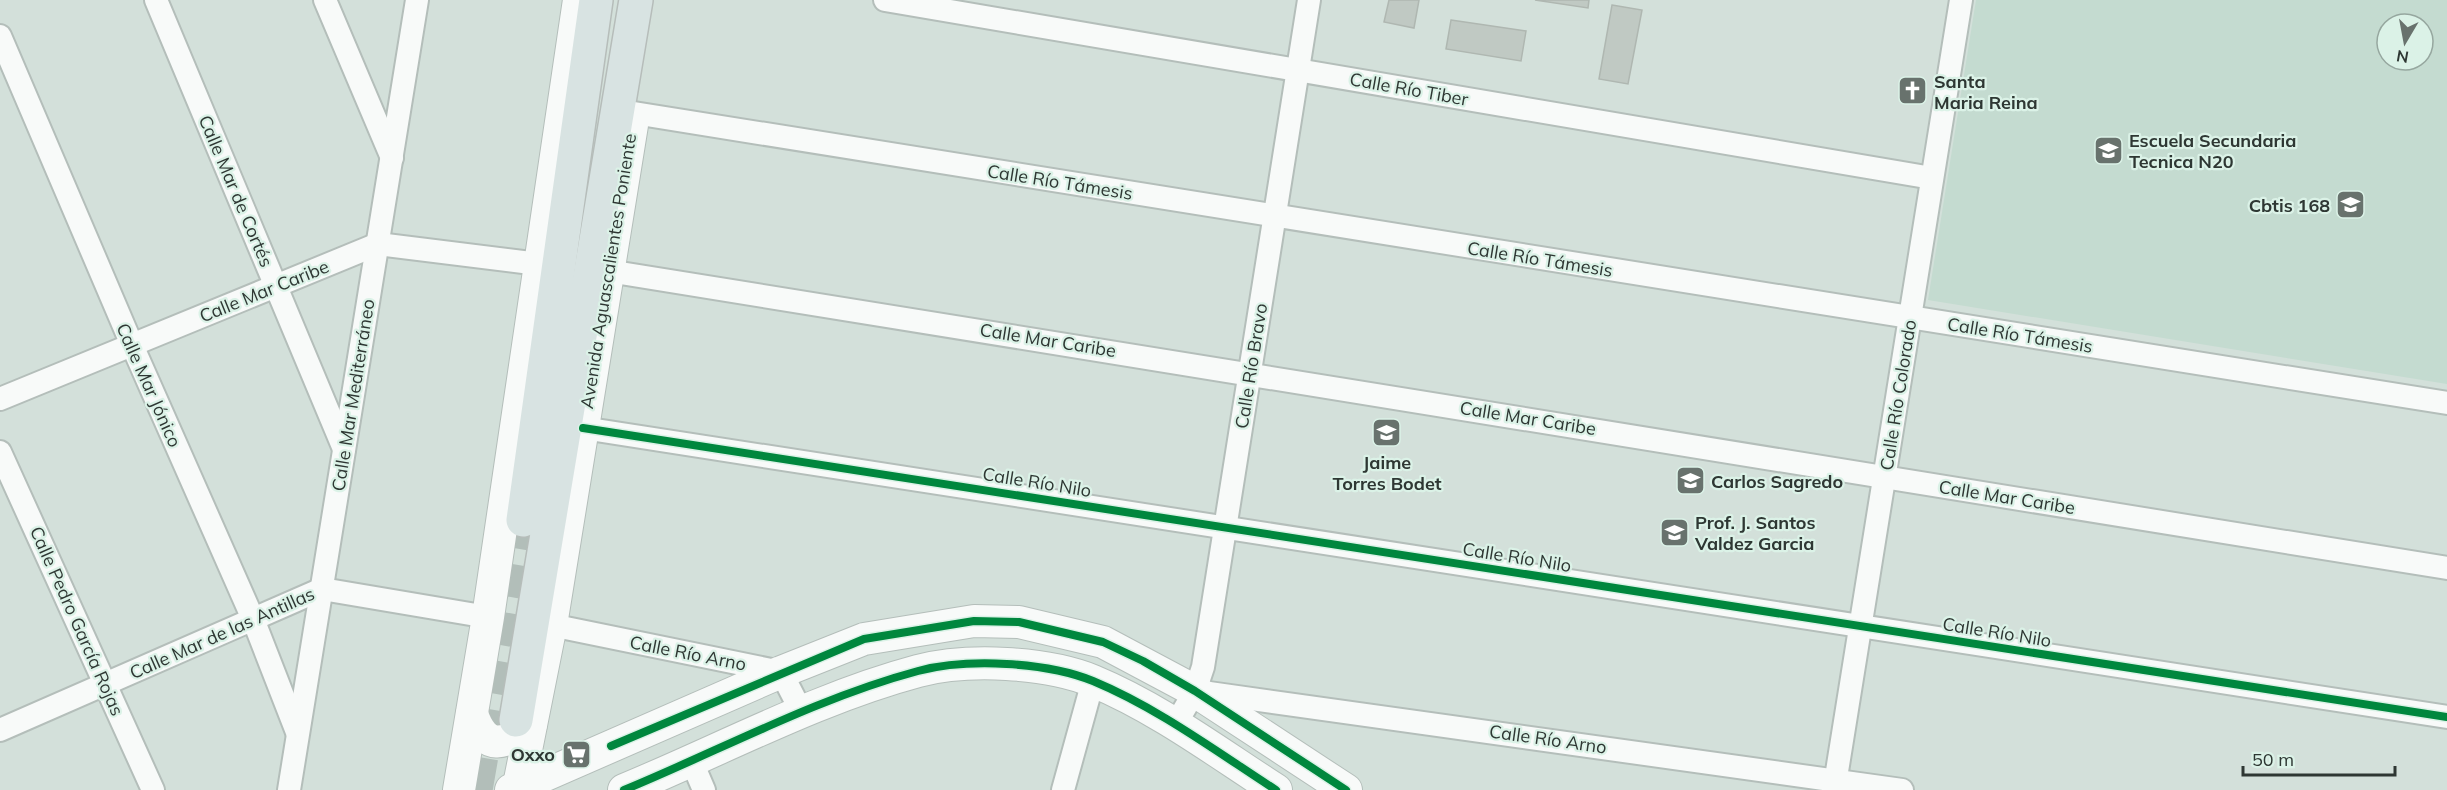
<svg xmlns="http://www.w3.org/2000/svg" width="2447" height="790" viewBox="0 0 2447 790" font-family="Mulish,sans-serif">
<rect width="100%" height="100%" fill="#d3e0da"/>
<path fill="#c4dbd0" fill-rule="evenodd" d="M1976,0H2447V384L1928,300ZM2387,24H2423V60H2387Z"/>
<g fill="#c0c9c3" stroke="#afb7b1" stroke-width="1.5">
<polygon points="1389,0 1419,0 1414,28 1384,22"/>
<polygon points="1535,0 1589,0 1588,8"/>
<polygon points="1612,5 1642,10 1628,84 1599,79"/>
<polygon points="1451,20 1526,31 1521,61 1446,49"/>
</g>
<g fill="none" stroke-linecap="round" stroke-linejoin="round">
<polyline stroke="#b2beb9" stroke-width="33" stroke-dasharray="33 16" stroke-linecap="butt" points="476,790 523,520"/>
<defs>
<g id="street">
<polyline points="156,0 344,449"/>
<polyline points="325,0 392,158"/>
<polyline points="885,0 1932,178"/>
<polyline points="0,36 132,345 253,619 297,732"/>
<polyline points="634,113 2447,403"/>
<polyline points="608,271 2447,568"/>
<polyline points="0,399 378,244 539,264"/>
<polyline points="583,428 2447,717"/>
<polyline points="0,452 153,790"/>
<polyline points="551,625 781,672 802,713"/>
<polyline points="1202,692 1902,790"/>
<polyline points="1175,725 1195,691 1203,667 1309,0"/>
<polyline points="0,730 322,589 488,617"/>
<polyline points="692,762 704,790"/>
<polyline points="289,790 417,0"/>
<polyline points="1063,790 1093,681"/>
<polyline points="1834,790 1961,0"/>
</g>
<g id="secondary">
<path d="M472,714C485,752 505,746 531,724"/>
<polyline points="459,790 488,617 579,0"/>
<polyline points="511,790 781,672 864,639 974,621 1019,622 1103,642 1195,691 1346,790"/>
<polyline points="518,790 551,625 632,125"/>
<path d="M624,790C721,750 817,698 918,671C968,658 1046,662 1093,681C1158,708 1217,752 1276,790"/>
</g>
<g id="primary">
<polyline points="523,520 596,0"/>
<polyline points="516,720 636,0"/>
</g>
</defs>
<use href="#street" stroke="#b4beba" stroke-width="26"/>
<use href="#secondary" stroke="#b4beba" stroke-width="34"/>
<use href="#primary" stroke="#b6bdba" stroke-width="36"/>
<use href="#street" stroke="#f8faf9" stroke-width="22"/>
<use href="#secondary" stroke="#f8faf9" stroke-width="32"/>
<use href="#primary" stroke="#d8e3e2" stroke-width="33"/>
<defs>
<g id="cycleway">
<polyline points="583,428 2447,717"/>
<polyline points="611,746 864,639 974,621 1019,622 1103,642 1143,661 1195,691 1346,790"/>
<path d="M624,790C721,750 817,698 918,671C968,658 1046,662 1093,681C1158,708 1217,752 1276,790"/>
</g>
</defs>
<use href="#cycleway" stroke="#dbf2e7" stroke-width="11"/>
<use href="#cycleway" stroke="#00873e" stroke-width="8"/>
</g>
<defs>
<symbol id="church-square" viewBox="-11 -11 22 22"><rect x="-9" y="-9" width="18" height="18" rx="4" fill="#68726d" stroke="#dbf2e7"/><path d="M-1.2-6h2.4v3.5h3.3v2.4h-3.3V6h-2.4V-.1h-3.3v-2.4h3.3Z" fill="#fff"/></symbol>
<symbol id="university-square" viewBox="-11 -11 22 22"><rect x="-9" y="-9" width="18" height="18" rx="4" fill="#68726d" stroke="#dbf2e7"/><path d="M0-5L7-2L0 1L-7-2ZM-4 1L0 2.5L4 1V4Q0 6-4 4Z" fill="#fff"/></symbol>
<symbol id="school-square" viewBox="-11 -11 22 22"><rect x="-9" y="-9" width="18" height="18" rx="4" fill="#68726d" stroke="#dbf2e7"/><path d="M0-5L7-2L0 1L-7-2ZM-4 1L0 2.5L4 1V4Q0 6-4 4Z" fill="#fff"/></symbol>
<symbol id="supermarket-square" viewBox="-11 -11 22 22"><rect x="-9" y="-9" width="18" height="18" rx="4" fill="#68726d" stroke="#dbf2e7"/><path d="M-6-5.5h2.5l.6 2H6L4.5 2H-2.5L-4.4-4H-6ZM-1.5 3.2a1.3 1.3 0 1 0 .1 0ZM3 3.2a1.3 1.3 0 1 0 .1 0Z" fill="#fff"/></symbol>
</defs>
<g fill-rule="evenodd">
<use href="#church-square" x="1896" y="74" width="33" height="33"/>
<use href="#university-square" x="2092" y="134" width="33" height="33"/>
<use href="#school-square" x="2334" y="188" width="33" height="33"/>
<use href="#school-square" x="1370" y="416" width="33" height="33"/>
<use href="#school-square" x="1674" y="464" width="33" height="33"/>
<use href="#school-square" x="1658" y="516" width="33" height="33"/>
<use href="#supermarket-square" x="560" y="738" width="33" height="33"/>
</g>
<g text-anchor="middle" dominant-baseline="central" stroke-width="4.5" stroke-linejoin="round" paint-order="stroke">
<g font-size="18" font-weight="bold" fill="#2e3733" stroke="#dbf2e7" text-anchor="start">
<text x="1934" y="81">Santa<tspan x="1934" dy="21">Maria Reina</tspan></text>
<text x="2129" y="140">Escuela Secundaria<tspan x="2129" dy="21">Tecnica N20</tspan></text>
<text x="2330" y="205" text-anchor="end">Cbtis 168</text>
<text x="1387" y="462" text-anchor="middle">Jaime<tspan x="1387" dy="21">Torres Bodet</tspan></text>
<text x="1711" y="481">Carlos Sagredo</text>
<text x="1695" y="522">Prof. J. Santos<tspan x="1695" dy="21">Valdez Garcia</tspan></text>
<text x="555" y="754" text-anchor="end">Oxxo</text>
</g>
<g font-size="18" fill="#2e3733" stroke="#dbf2e7">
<text transform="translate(1409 89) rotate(10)">Calle Río Tiber</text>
<text transform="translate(1060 182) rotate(9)">Calle Río Támesis</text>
<text transform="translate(236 191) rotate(67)">Calle Mar de Cortés</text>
<text transform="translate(1540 259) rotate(9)">Calle Río Támesis</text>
<text transform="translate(608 271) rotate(-81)">Avenida Aguascalientes Poniente</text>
<text transform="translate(264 291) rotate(-22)">Calle Mar Caribe</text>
<text transform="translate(2020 335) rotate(9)">Calle Río Támesis</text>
<text transform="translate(1048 340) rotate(9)">Calle Mar Caribe</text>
<text transform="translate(1251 366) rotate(-81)">Calle Río Bravo</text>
<text transform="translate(149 385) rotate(66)">Calle Mar Jónico</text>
<text transform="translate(353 395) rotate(-81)">Calle Mar Mediterráneo</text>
<text transform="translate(1898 395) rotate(-81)">Calle Río Colorado</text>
<text transform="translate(1528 418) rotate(9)">Calle Mar Caribe</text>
<text transform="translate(1037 482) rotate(9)">Calle Río Nilo</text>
<text transform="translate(2007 497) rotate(9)">Calle Mar Caribe</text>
<text transform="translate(1517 557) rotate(9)">Calle Río Nilo</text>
<text transform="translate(77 621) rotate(66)">Calle Pedro García Rojas</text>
<text transform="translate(1997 632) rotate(9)">Calle Río Nilo</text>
<text transform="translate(222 633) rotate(-24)">Calle Mar de las Antillas</text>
<text transform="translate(688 653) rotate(11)">Calle Río Arno</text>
<text transform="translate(1548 739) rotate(8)">Calle Río Arno</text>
</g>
</g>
<g transform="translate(2405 42) rotate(190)"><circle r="28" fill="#dbf2e7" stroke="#96a79f" stroke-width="1.5"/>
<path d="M0-4.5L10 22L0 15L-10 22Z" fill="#68726d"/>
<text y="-9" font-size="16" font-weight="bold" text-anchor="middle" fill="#2e3733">N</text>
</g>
<path d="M2243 766v9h152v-9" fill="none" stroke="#2e3733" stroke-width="3"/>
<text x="2252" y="766" font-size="18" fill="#2e3733" stroke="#dbf2e7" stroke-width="4.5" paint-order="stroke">50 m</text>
</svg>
